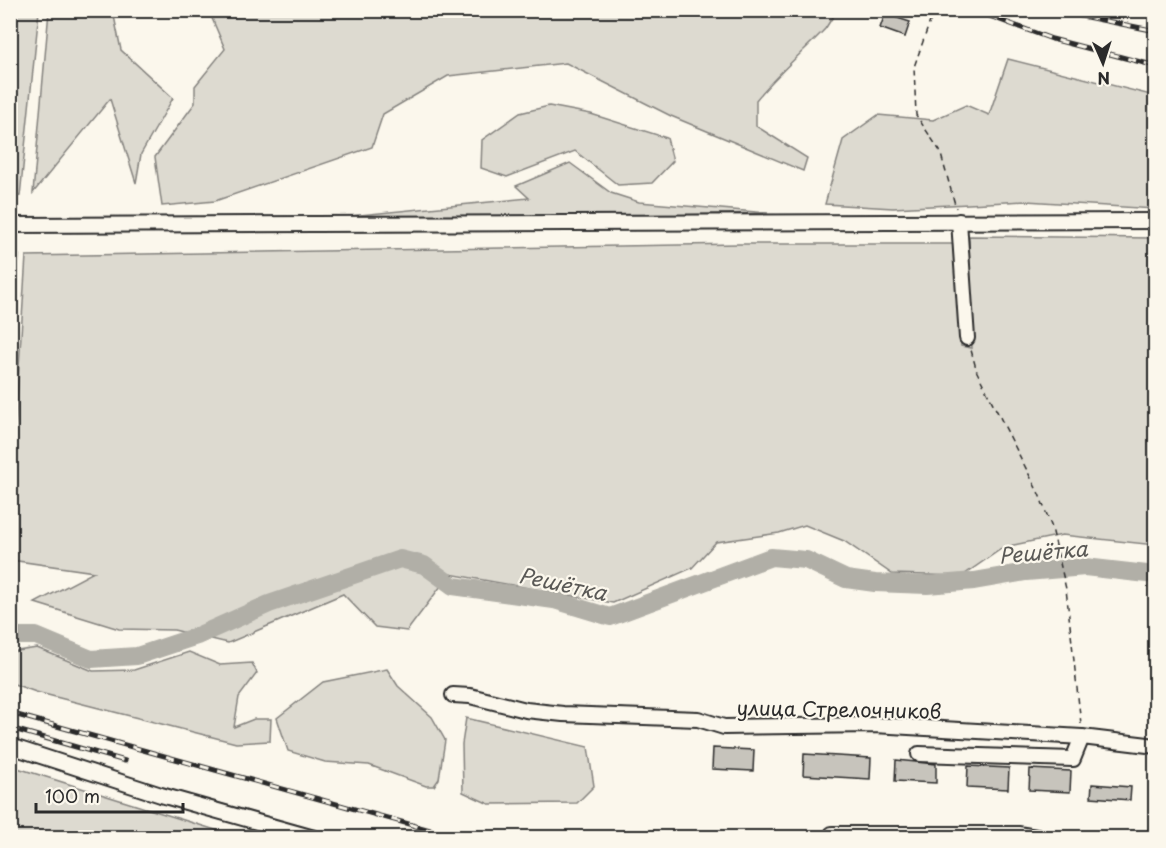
<svg xmlns="http://www.w3.org/2000/svg" width="1166" height="848" viewBox="0 0 1166 848" font-family="'Playpen Sans',sans-serif">
<rect width="100%" height="100%" fill="#fbf7ec"/>
<filter id="ink" filterUnits="userSpaceOnUse"><feTurbulence type="fractalNoise" baseFrequency=".0167" numOctaves="2"/><feDisplacementMap in="SourceGraphic" scale="12" xChannelSelector="R" yChannelSelector="G"/><feConvolveMatrix kernelMatrix="1 2 1 2 8 2 1 2 1" color-interpolation-filters="sRGB"/></filter>
<g filter="url(#ink)">
<g fill="#dddad0" stroke="#84827e" stroke-width="1.5">
<polygon points="11,10 39,11 20,196 11,197"/>
<polygon points="49,11 113,11 121,50 173,98 141,154 136,183 110,99 33,193"/>
<path d="M223,11V10L839,11C832,16 830,22 825,29C802,53 777,74 756,100V126L807,158L803,171L671,116L566,63L448,76L383,114L372,147L215,201L162,206L155,157L195,103V86L225,49L211,16Z"/>
<polygon points="1008,59 1155,96 1155,209 1026,201 893,208 825,204 843,140 878,115 933,120 966,105 989,115"/>
<polygon points="549,106 591,114 667,138 673,161 652,183 618,185 575,151 507,177 481,168 482,140 520,113"/>
<polygon points="570,163 611,193 639,202 768,213 572,217 350,216 529,198 516,186"/>
<polygon points="969,236 1155,238 1155,545 1062,535 1004,547 962,576 892,574 844,541 805,525 779,533 716,542 692,568 613,603 450,574 407,631 375,627 343,594 228,643 174,630 119,629 35,603 94,572 11,560 11,493 26,256 739,244 953,244 961,346 972,348"/>
<polygon points="11,251 19,255 11,362"/>
<polygon points="37,648 93,671 134,670 189,652 220,665 252,663 257,673 239,697 234,727 254,719 271,719 270,741 236,743 36,692 11,683 11,652"/>
<polygon points="387,669 398,686 432,717 445,740 439,779 434,786 426,786 369,765 325,762 288,751 277,718 323,682"/>
<polygon points="466,718 588,747 594,786 577,803 489,804 463,792 462,744"/>
<polygon points="11,766 222,832 246,837 11,837"/>
</g>
<g fill="none" stroke-linecap="round" stroke-linejoin="round">
<polyline stroke="#b1afa7" stroke-width="18" points="10,636 36,636 91,659 137,656 197,636 269,604 400,559 424,565 453,586 554,600 610,617 771,557 806,560 846,579 875,583 927,585 974,581 1026,572 1085,567 1156,575"/>
</g>
<g fill="#c7c4bc" stroke="#2b2b2b" stroke-width="1.5">
<polygon points="885,14 910,22 905,37 880,28"/>
<polygon points="713,748 754,750 753,771 712,769"/>
<polygon points="804,754 871,758 870,779 803,775"/>
<polygon points="896,760 936,764 936,783 895,781"/>
<polygon points="968,766 1009,768 1008,789 967,787"/>
<polygon points="1030,769 1071,771 1070,792 1029,790"/>
<polygon points="1092,784 1131,787 1130,800 1091,797"/>
</g>
<g fill="none" stroke-linecap="round" stroke-linejoin="round">
<defs>
<g id="minor">
<polyline points="959,221 967,338"/>
<polyline points="10,225 1156,221"/>
<polyline points="453,695 470,696 526,710 563,714 698,719 724,727 874,725 1082,737 1156,746"/>
<polyline points="10,746 161,795 314,838"/>
<polyline points="919,754 1073,759 1082,737"/>
<polyline points="832,834 1018,834 1042,838"/>
</g>
</defs>
<use href="#minor" stroke="#2b2b2b" stroke-width="18"/>
<g stroke="#2b2b2b" stroke-width="1.5" stroke-dasharray="6 4.5" stroke-linecap="butt">
<polyline points="932,10 933,13 914,67 916,115 940,151 956,208"/>
<polyline points="971,350 977,372 1039,494 1052,528 1066,589 1081,724"/>
</g>
<use href="#minor" stroke="#fbf7ec" stroke-width="14"/>
<defs>
<g id="rail">
<polyline points="973,10 1052,39 1156,66"/>
<polyline points="1052,10 1156,31"/>
<polyline points="10,713 459,838"/>
<polyline points="10,728 125,761"/>
</g>
</defs>
<use href="#rail" stroke="#2b2b2b" stroke-width="5"/>
<use href="#rail" stroke="#fbf7ec" stroke-width="3" stroke-dasharray="9" stroke-linecap="butt"/>
</g>
</g>
<g text-anchor="middle" dominant-baseline="central" stroke-width="4.5" stroke-linejoin="round" paint-order="stroke">
<g font-size="20" fill="#2b2b2b" stroke="#fbf7ec">
<text transform="translate(839 709) rotate(1)">улица Стрелочников</text>
</g>
<g font-size="21" font-style="italic" fill="#5a5956" stroke="#fbf7ec">
<text transform="translate(1043 551) rotate(-5)">Решётка</text>
<text transform="translate(563 583) rotate(12)">Решётка</text>
</g>
</g>
<rect width="1166" height="848" fill="none" stroke="#fbf7ec" stroke-width="36"/>
<rect x="18" y="18" width="1130" height="812" fill="none" stroke="#2b2b2b" stroke-width="2" filter="url(#ink)"/>
<g transform="translate(1103 63) rotate(177)" stroke="#fbf7ec" stroke-width="4.5" paint-order="stroke">
<path d="M0-4.5L10 22L0 15L-10 22Z" fill="#2b2b2b"/>
<text y="-9" font-size="16" font-weight="bold" text-anchor="middle" fill="#2b2b2b">N</text>
</g>
<path d="M36 803v9h147v-9" fill="none" stroke="#2b2b2b" stroke-width="3"/>
<text x="45" y="803" font-size="18" fill="#2b2b2b" stroke="#fbf7ec" stroke-width="4.5" paint-order="stroke">100 m</text>
</svg>
